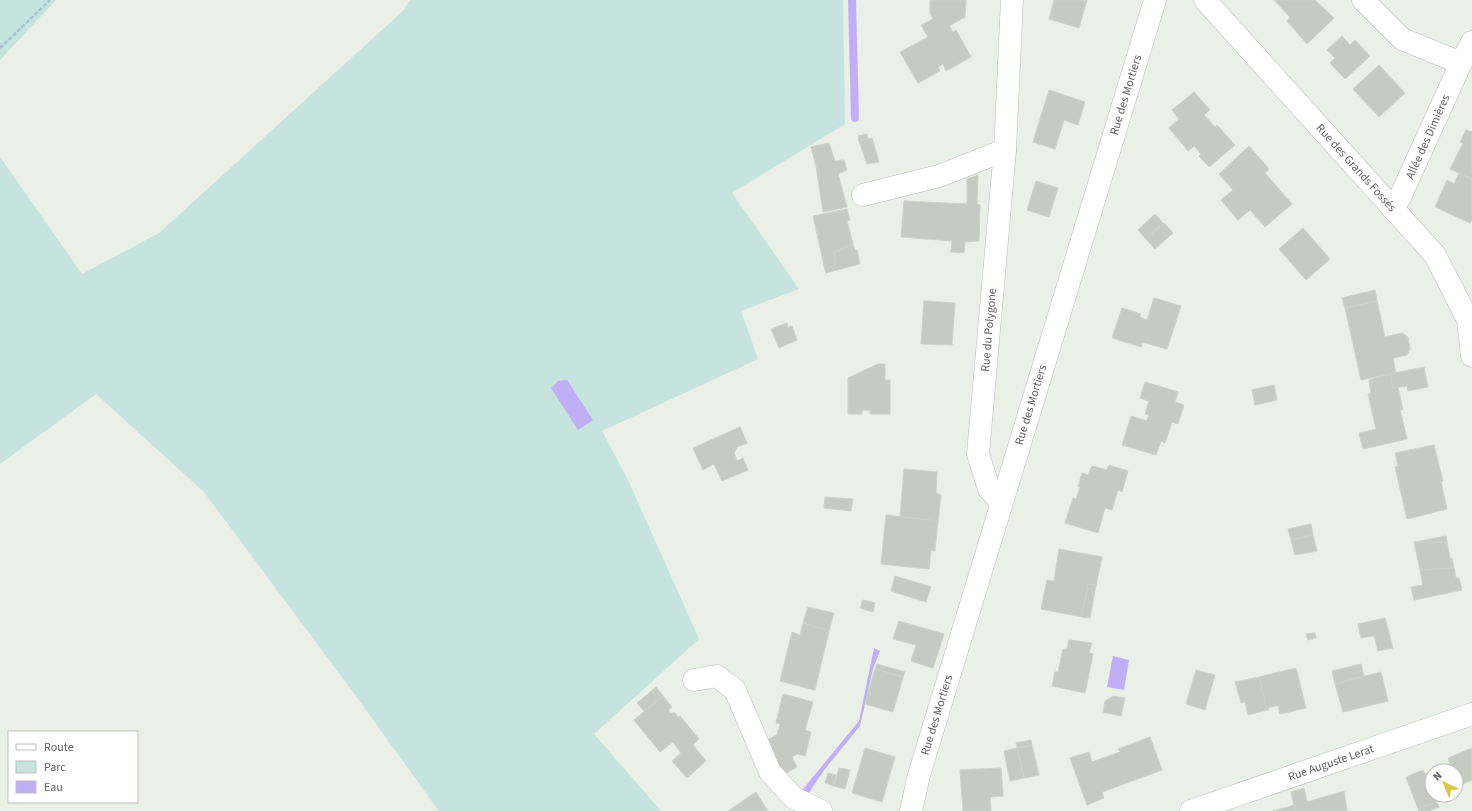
<svg xmlns="http://www.w3.org/2000/svg" width="1472" height="811" viewBox="0 0 1472 811" font-family="'Source Sans 3',sans-serif">
<rect width="100%" height="100%" fill="#eaefe7"/>
<g fill="#c6e3de">
<polygon points="0,0 56,0 0,60"/>
<polygon points="411,0 843,0 845,124 732,193 799,289 741,311 758,359 602,431 628,480 699,639 594,734 661,811 439,811 353,692 204,492 96,394 0,464 0,157 82,274 159,233 404,10 407,4"/>
</g>
<g fill="#c1aff6">
<polygon points="567,380 593,420 578,430 551,388 558,381"/>
<polygon points="874,648 880,651 873,669 860,726 825,769 808,794 799,794 859,721"/>
<polygon points="1113,656 1129,660 1124,690 1107,687"/>
</g>
<g fill="none" stroke-linecap="round" stroke-linejoin="round">
<polyline stroke="#c1aff6" stroke-width="8" points="852,0 855,118"/>
</g>
<g fill="#c6cac3" stroke="#ccd3c6">
<polygon points="930,0 966,0 965,17 949,26 953,32 956,30 971,57 946,71 943,64 938,67 940,71 918,83 900,52 928,37 921,25 933,19 930,13"/>
<polygon points="1054,0 1087,0 1079,28 1049,19"/>
<polygon points="1274,0 1315,0 1334,18 1307,44 1287,21 1290,17"/>
<polygon points="1342,36 1350,45 1355,40 1370,56 1345,79 1330,63 1335,58 1327,50"/>
<polygon points="1379,65 1405,93 1379,117 1353,89"/>
<polygon points="1049,90 1085,102 1078,125 1064,120 1055,149 1033,142"/>
<polygon points="1194,92 1210,110 1204,115 1215,127 1217,125 1235,145 1209,167 1199,156 1201,154 1194,146 1188,151 1169,128 1179,119 1172,110"/>
<polygon points="1466,130 1472,132 1472,179 1450,169 1463,143 1460,142"/>
<polygon points="867,134 868,139 859,141 858,136"/>
<polygon points="872,138 879,162 867,164 859,141"/>
<polygon points="829,143 835,161 844,160 847,170 838,174 847,207 823,212 816,166 811,147"/>
<polygon points="1249,146 1269,169 1265,173 1292,204 1265,227 1250,210 1238,220 1221,200 1233,190 1219,174"/>
<polygon points="1459,173 1472,179 1472,220 1470,223 1435,207 1447,180 1454,184"/>
<polygon points="978,175 977,204 980,205 979,241 965,242 964,253 951,252 952,241 901,237 904,201 967,204 967,179"/>
<polygon points="1036,181 1058,188 1049,217 1027,210"/>
<polygon points="847,209 850,220 847,221 853,244 834,252 836,264 825,270 813,216"/>
<polygon points="1155,214 1163,223 1146,239 1138,230"/>
<polygon points="1164,223 1173,233 1155,249 1146,239"/>
<polygon points="1303,228 1330,259 1306,280 1279,249"/>
<polygon points="853,244 855,250 857,250 860,264 826,273 825,270 836,264 834,252"/>
<polygon points="1375,290 1377,301 1345,308 1342,298"/>
<polygon points="1154,298 1181,306 1167,349 1142,342 1141,347 1112,338 1122,308 1141,314 1140,317 1147,320"/>
<polygon points="924,301 955,303 952,345 921,344"/>
<polygon points="1377,301 1385,337 1402,333 1408,337 1410,349 1407,355 1393,358 1396,373 1361,380 1345,308"/>
<polygon points="787,323 788,328 792,326 797,340 779,348 771,329"/>
<polygon points="878,364 885,364 885,380 890,380 890,414 870,414 870,410 862,410 862,414 848,414 848,378"/>
<polygon points="1424,367 1428,387 1408,391 1407,386 1393,388 1390,374"/>
<polygon points="1390,374 1393,388 1398,387 1403,410 1400,410 1407,439 1363,449 1359,433 1376,429 1368,394 1371,394 1369,380"/>
<polygon points="1145,382 1178,392 1175,402 1184,405 1178,424 1172,422 1165,443 1161,441 1156,455 1122,445 1131,416 1147,421 1149,415 1145,414 1149,401 1140,398"/>
<polygon points="1274,385 1277,400 1255,405 1252,390"/>
<polygon points="740,427 747,443 737,447 734,453 737,461 743,458 748,470 722,481 714,464 703,470 693,448"/>
<polygon points="1434,445 1443,481 1441,482 1447,509 1407,519 1395,467 1398,466 1395,453"/>
<polygon points="1109,465 1128,471 1122,492 1118,490 1112,510 1105,508 1098,533 1065,523 1073,498 1076,499 1080,487 1078,487 1082,473 1088,475 1092,466 1107,470"/>
<polygon points="904,469 937,472 936,493 941,495 938,521 900,517"/>
<polygon points="825,497 853,499 851,511 824,508"/>
<polygon points="886,515 938,521 935,551 931,550 929,569 881,564"/>
<polygon points="1311,524 1313,535 1291,540 1288,529"/>
<polygon points="1313,535 1317,551 1295,555 1291,540"/>
<polygon points="1446,536 1447,542 1414,542 1420,541"/>
<polygon points="1414,542 1447,542 1450,558 1452,558 1454,568 1420,570"/>
<polygon points="1059,549 1102,557 1096,585 1088,584 1082,617 1041,609 1047,580 1054,581"/>
<polygon points="1454,568 1456,578 1459,578 1462,590 1414,600 1411,587 1423,585 1420,570"/>
<polygon points="895,576 931,587 926,602 891,591"/>
<polygon points="1088,584 1096,585 1090,618 1082,617"/>
<polygon points="863,600 875,603 873,612 860,608"/>
<polygon points="808,607 834,613 829,631 803,623"/>
<polygon points="1385,618 1393,648 1378,651 1374,636 1361,638 1358,624"/>
<polygon points="899,621 944,634 933,668 911,661 916,645 893,639"/>
<polygon points="803,623 829,631 815,690 780,681 792,632 800,635"/>
<polygon points="1315,633 1316,638 1308,640 1306,634"/>
<polygon points="1069,640 1092,643 1089,653 1093,654 1085,693 1052,686 1055,672 1058,672 1063,649 1067,649"/>
<polygon points="877,664 905,672 903,677 875,669"/>
<polygon points="1361,664 1364,676 1335,684 1332,671"/>
<polygon points="1296,668 1306,708 1280,714 1278,705 1268,708 1269,710 1267,710 1259,677"/>
<polygon points="875,669 903,677 893,712 865,704"/>
<polygon points="1196,670 1215,675 1205,710 1186,704"/>
<polygon points="1381,672 1388,701 1343,712 1335,684"/>
<polygon points="1259,677 1267,710 1248,715 1245,702 1241,703 1235,682"/>
<polygon points="656,687 663,696 644,711 637,703"/>
<polygon points="783,694 813,702 805,730 811,732 805,756 797,754 792,757 797,767 783,775 765,741 777,735 780,724 776,723"/>
<polygon points="663,696 672,707 668,710 670,713 675,713 678,717 680,716 699,739 693,745 706,761 687,778 672,761 681,753 673,742 660,752 634,720"/>
<polygon points="1113,696 1125,698 1121,716 1103,712 1105,701"/>
<polygon points="1150,737 1162,770 1102,792 1104,798 1087,805 1070,758 1089,752 1092,762 1120,752 1118,749"/>
<polygon points="1031,740 1032,745 1017,748 1016,743"/>
<polygon points="1032,745 1039,775 1024,778 1017,748"/>
<polygon points="865,748 895,757 882,802 852,793"/>
<polygon points="1017,748 1024,778 1010,781 1004,751"/>
<polygon points="1472,748 1472,780 1460,785 1462,790 1456,792 1456,771 1433,771 1450,764 1448,758"/>
<polygon points="839,768 850,770 845,789 834,786"/>
<polygon points="1001,768 1003,796 990,797 991,811 963,811 960,770"/>
<polygon points="1423,770 1425,774 1432,771 1432,795 1450,795 1437,801 1437,802 1418,809 1406,777"/>
<polygon points="828,773 836,775 834,786 825,783"/>
<polygon points="1304,788 1307,802 1344,791 1347,811 1295,811 1291,792"/>
<polygon points="756,792 768,811 728,811"/>
<polygon points="1437,802 1439,807 1429,811 1419,811 1418,809"/>
<polygon points="1295,805 1295,811 1273,811"/>
</g>
<g fill="none" stroke-linecap="round" stroke-linejoin="round">
<defs>
<g id="minor">
<polyline points="1205,0 1435,255 1468,320 1472,356"/>
<polyline points="1363,0 1402,39 1461,63"/>
<polyline points="863,195 939,176 1005,150"/>
<polyline points="1393,209 1401,195 1461,63 1472,42"/>
<polyline points="1001,502 989,489 978,454 1005,150 1012,0"/>
<polyline points="694,680 717,676 735,690 770,772 794,798 821,811"/>
<polyline points="911,811 919,775 1155,0"/>
<polyline points="1191,811 1472,714"/>
</g>
</defs>
<use href="#minor" stroke="#bbb9bf" stroke-width="23"/>
<polyline stroke="#a2c3c7" stroke-width="2.5" stroke-dasharray="4 2" stroke-linecap="butt" points="0,48 50,0"/>
<use href="#minor" stroke="#fff" stroke-width="22"/>
</g>
<g text-anchor="middle" dominant-baseline="central" stroke-width="3" stroke-linejoin="round" paint-order="stroke">
<g font-size="12" fill="#615e65" stroke="#fff">
<text transform="translate(1126 95) rotate(-73)">Rue des Mortiers</text>
<text transform="translate(1428 137) rotate(-66)">Allée des Dimières</text>
<text transform="translate(1356 168) rotate(48)">Rue des Grands Fossés</text>
<text transform="translate(989 330) rotate(-85)">Rue du Polygone</text>
<text transform="translate(1031 405) rotate(-73)">Rue des Mortiers</text>
<text transform="translate(937 715) rotate(-73)">Rue des Mortiers</text>
<text transform="translate(1331 763) rotate(-19)">Rue Auguste Lerat</text>
</g>
</g>
<rect x="8" y="731" width="130" height="72" fill="#ffffff" stroke="#c0bfc1"/>
<rect x="16" y="744" width="20" height="6" fill="#ffffff" stroke="#c0bfc1"/>
<text x="44" y="751" font-size="12" fill="#615e65">Route</text>
<rect x="16" y="761" width="20" height="12" fill="#c6e3de" stroke="#c0bfc1"/>
<text x="44" y="771" font-size="12" fill="#615e65">Parc</text>
<rect x="16" y="781" width="20" height="12" fill="#c1aff6" stroke="#c0bfc1"/>
<text x="44" y="791" font-size="12" fill="#615e65">Eau</text>
<g transform="translate(1444 783) rotate(316)"><circle r="19" fill="#ffffff" stroke="#c0bfc1"/>
<path d="M0-3L7 15L0 10L-7 15Z" fill="#d8c744"/>
<text y="-6" font-size="11" font-weight="bold" text-anchor="middle" fill="#615e65">N</text>
</g>
</svg>
